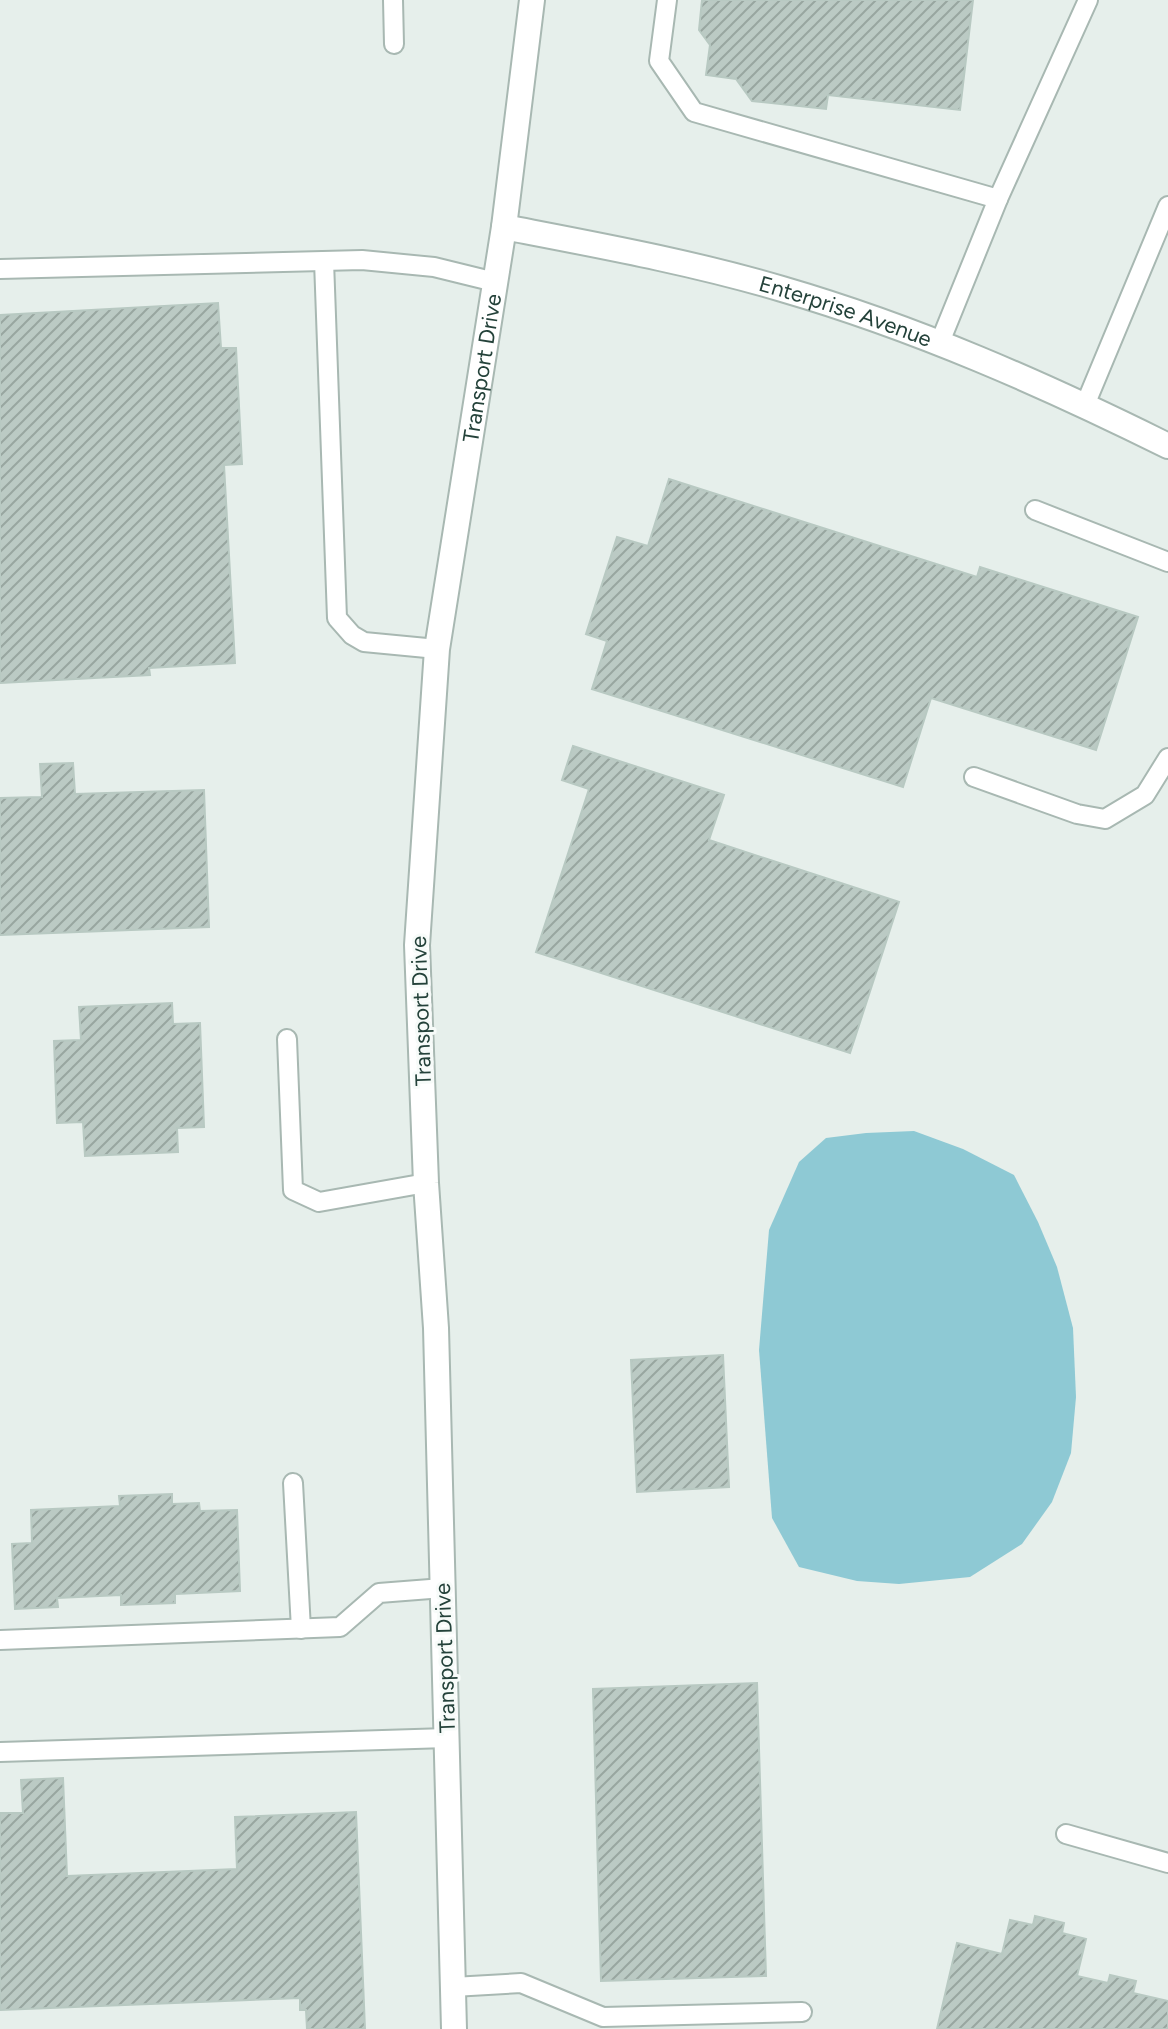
<svg xmlns="http://www.w3.org/2000/svg" width="1168" height="2029" viewBox="0 0 1168 2029" font-family="Figtree,sans-serif">
<defs>
<pattern id="building-hatch" width="6" height="6" patternUnits="userSpaceOnUse" patternTransform="scale(2)"><rect width="6" height="6" fill="#bbcac4"/><path d="M-1 1l2-2M0 6l6-6M5 7l2-2" fill="none" stroke="#98a6a0"/></pattern>
</defs>
<rect width="100%" height="100%" fill="#e6efeb"/>
<polygon fill="#8ec9d4" points="914,1131 963,1149 1014,1175 1038,1222 1057,1267 1073,1328 1076,1397 1071,1453 1052,1502 1022,1544 970,1577 899,1584 857,1581 799,1567 772,1518 759,1350 769,1230 799,1162 826,1138 866,1133"/>
<g fill="url(#building-hatch)" stroke="#b8c9c2" stroke-width="2">
<polygon points="702,0 973,0 960,110 828,95 826,109 752,101 736,79 706,75 710,45 699,30"/>
<polygon points="218,303 221,348 236,348 242,464 224,465 235,663 149,668 150,675 0,683 0,315"/>
<polygon points="669,479 977,577 980,567 1138,617 1096,750 931,698 903,787 592,689 607,641 586,634 617,537 648,546"/>
<polygon points="573,746 724,795 709,840 899,902 850,1053 536,952 589,789 562,780"/>
<polygon points="73,763 75,794 204,790 209,927 0,935 0,798 42,797 40,764"/>
<polygon points="172,1003 173,1024 200,1023 204,1127 177,1128 178,1152 85,1156 83,1122 57,1123 54,1041 81,1040 79,1007"/>
<polygon points="723,1355 729,1487 637,1492 631,1360"/>
<polygon points="172,1494 172,1504 199,1503 200,1511 237,1510 240,1591 175,1594 175,1603 121,1605 121,1595 57,1598 58,1607 15,1609 12,1544 32,1543 31,1510 120,1506 119,1496"/>
<polygon points="757,1683 766,1976 601,1981 593,1689"/>
<polygon points="63,1778 67,1876 237,1869 235,1817 356,1812 365,2029 307,2029 306,2010 300,2010 300,1998 0,2010 0,1813 23,1813 21,1780"/>
<polygon points="1035,1916 1064,1923 1062,1933 1086,1939 1077,1976 1108,1983 1110,1975 1136,1981 1133,1993 1168,2001 1168,2029 937,2029 957,1943 1002,1954 1010,1920 1033,1925"/>
</g>
<g fill="none" stroke-linecap="round" stroke-linejoin="round">
<defs>
<g id="lane">
<polyline points="393,0 394,44"/>
<polyline points="667,0 659,61 694,112 998,199 940,342"/>
<polyline points="998,199 1088,0"/>
<polyline points="324,261 337,618 352,635 364,642 437,649"/>
<polyline points="0,269 362,260 434,267 495,282"/>
<polyline points="1085,405 1168,206"/>
<polyline points="1035,510 1168,562"/>
<polyline points="974,777 1077,814 1105,819 1145,795 1168,758"/>
<polyline points="287,1039 293,1190 319,1202 426,1183"/>
<polyline points="293,1483 301,1629"/>
<polyline points="0,1640 340,1627 379,1593 443,1588"/>
<polyline points="0,1752 447,1738"/>
<polyline points="1066,1834 1168,1863"/>
<polyline points="453,1987 521,1983 603,2017 802,2012"/>
</g>
<g id="street">
<path id="s1" d="M504,227C597,245 691,262 782,289C916,328 1043,384 1168,446"/>
<path id="s2" d="M454,2029L436,1328L426,1183L417,945L437,649L504,227L532,0"/>
</g>
</defs>
<use href="#lane" stroke="#a8b8b2" stroke-width="22"/>
<use href="#street" stroke="#a8b8b2" stroke-width="28"/>
<use href="#lane" stroke="#fff" stroke-width="18"/>
<use href="#street" stroke="#fff" stroke-width="24"/>
</g>
<g text-anchor="middle" dominant-baseline="central" stroke-width="6" stroke-linejoin="round" paint-order="stroke">
<g font-size="22" fill="#24423a" stroke="#f7fbf9">
<text stroke="none"><textPath href="#s1" startOffset="352">Enterprise Avenue</textPath></text>
<text stroke="none"><textPath href="#s2" startOffset="1666">Transport Drive</textPath></text>
<text transform="translate(421 1011) rotate(-92)">Transport Drive</text>
<text transform="translate(445 1658) rotate(-92)">Transport Drive</text>
</g>
</g>
</svg>
